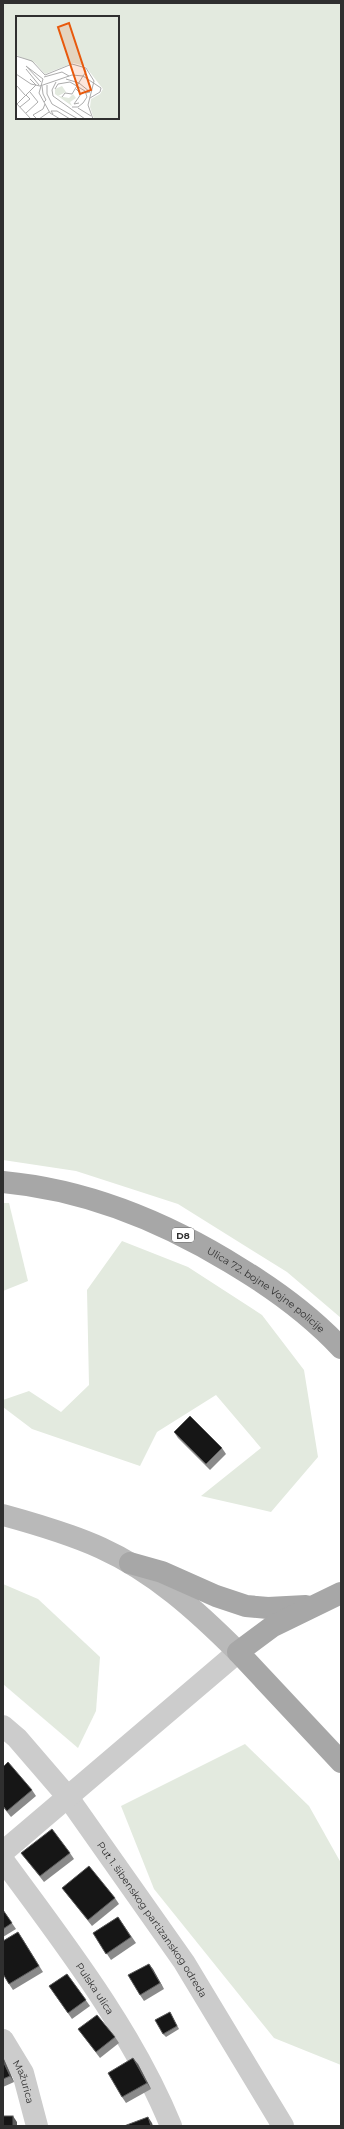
<svg xmlns="http://www.w3.org/2000/svg" width="344" height="2129" viewBox="0 0 344 2129" font-family="Montserrat,sans-serif">
<rect width="100%" height="100%" fill="#fff"/>
<g fill="#e3eadf" fill-rule="evenodd">
<path d="M3,3H341V1318L287,1272L178,1204L76,1171L3,1160ZM17,17H118V118H17Z"/>
<polygon points="3,1203 9,1203 28,1281 3,1291"/>
<polygon points="122,1241 188,1267 262,1315 304,1370 318,1457 271,1512 201,1496 261,1448 216,1395 157,1432 140,1466 32,1429 3,1407 3,1400 29,1391 61,1412 89,1385 87,1290"/>
<polygon points="3,1584 38,1599 100,1657 96,1711 78,1748 3,1684"/>
<polygon points="245,1744 309,1806 341,1863 341,2065 274,2038 154,1889 121,1806"/>
</g>
<g fill="none" stroke-linecap="round" stroke-linejoin="round">
<g stroke="#ccc" stroke-width="22">
<path id="s1" d="M3,1726L17,1738L67,1796L184,1962L283,2126"/>
<polyline points="3,1852 238,1652"/>
<path id="s2" d="M3,1860C64,1943 132,2030 171,2126"/>
<path id="s3" d="M3,2040L23,2073L37,2126"/>
</g>
<path stroke="#b9b9b9" stroke-width="22" d="M3,1515C36,1524 70,1534 101,1548C154,1572 197,1611 238,1652"/>
<g stroke="#a7a7a7" stroke-width="22">
<path id="s4" d="M3,1182C90,1190 168,1223 241,1269C277,1291 312,1317 341,1348"/>
<polyline points="130,1563 162,1572 216,1596 246,1606 268,1608 306,1606"/>
<polyline points="341,1593 273,1626 238,1652 341,1762"/>
</g>
</g>
<g fill="#8a8a8a">
<polygon points="174,1432 222,1448 226,1454 210,1470 178,1438"/>
<polygon points="3,1767 32,1790 36,1796 11,1817 3,1807"/>
<polygon points="21,1853 70,1853 74,1859 44,1882"/>
<polygon points="62,1888 115,1898 119,1904 92,1926"/>
<polygon points="3,1910 16,1929 3,1937"/>
<polygon points="118,1917 136,1943 111,1960 93,1933"/>
<polygon points="22,1938 43,1972 13,1990 9,1984"/>
<polygon points="149,1964 164,1989 144,2001 140,1995"/>
<polygon points="67,1974 90,2006 72,2019 49,1986"/>
<polygon points="170,2012 179,2029 166,2037 163,2034"/>
<polygon points="78,2029 115,2037 119,2043 100,2058"/>
<polygon points="3,2057 14,2082 3,2087"/>
<polygon points="138,2064 151,2089 126,2103 122,2097"/>
</g>
<g fill="#5c5c5c">
<polygon points="149,1964 153,1969 164,1989 160,1983"/>
<polygon points="3,2057 14,2082 10,2076 3,2061"/>
<polygon points="133,2058 138,2064 151,2089 147,2083"/>
<polygon points="13,2116 17,2122 17,2126 13,2126"/>
<polygon points="148,2117 152,2123 153,2126 151,2126"/>
</g>
<g fill="#161616" stroke="#5c5c5c">
<polygon points="190,1416 222,1448 206,1464 174,1432"/>
<polygon points="8,1762 32,1790 7,1811 3,1806 3,1767"/>
<polygon points="52,1829 70,1853 40,1876 21,1853"/>
<polygon points="89,1866 115,1898 88,1920 62,1888"/>
<polygon points="3,1910 12,1923 3,1929"/>
<polygon points="118,1917 131,1937 106,1954 93,1933"/>
<polygon points="18,1932 39,1966 9,1984 3,1974 3,1941"/>
<polygon points="149,1964 160,1983 140,1995 128,1975"/>
<polygon points="67,1974 86,2000 68,2013 49,1986"/>
<polygon points="170,2012 177,2026 163,2034 155,2020"/>
<polygon points="97,2015 115,2037 96,2052 78,2029"/>
<polygon points="133,2058 147,2083 122,2097 108,2073"/>
<polygon points="3,2061 10,2076 3,2079"/>
<rect x="3" y="2116" width="10" height="10"/>
<polygon points="148,2117 151,2126 124,2126"/>
</g>
<g text-anchor="middle" dominant-baseline="central" stroke-width="4" stroke-linejoin="round" paint-order="stroke">
<rect fill="#fff" stroke="#6d6d6d" stroke-width="1" x="172" y="1228" width="22" height="14" rx="3"/>
<g font-size="9" font-weight="bold" fill="#2f2f2f">
<text x="183" y="1235">D8</text>
</g>
<g font-size="10" fill="#2f2f2f" stroke="#fff">
<text stroke="none"><textPath href="#s4" startOffset="288">Ulica 72. bojne Vojne policije</textPath></text>
<text stroke="none"><textPath href="#s1" startOffset="245">Put 1. šibenskog partizanskog odreda</textPath></text>
<text stroke="none"><textPath href="#s2" startOffset="158">Pulska ulica</textPath></text>
<text stroke="none"><textPath href="#s3" startOffset="47">Mažurica</textPath></text>
</g>
</g>
<g transform="translate(16 16)">
<rect width="103" height="103" fill="#fff"/>
<path d="M0,0H103V103H78L74,91L75,83L84,78L87,73L69,50L57,47L29,58L19,47L0,39ZM46,70L50,76L42,80L53,82L57,78L60,82L54,86L56,90L39,78V73Z" fill="#e3eadf"/>
<path fill="none" stroke="#acacac" stroke-width="1" d="M0,40L16,45L29,59L56,48L70,52L78,65L72,89L77,103M10,50L27,63L23,77L34,97L44,103M10,50L25,66M68,51L70,56L67,60L85,72L84,76L74,82M10,53L23,69M0,58L15,68L24,70L56,59L67,60L56,78L49,77L46,81M28,61L46,56L53,60M50,63L63,67L74,76L70,77M40,66L36,74L37,80L69,103M31,69V78L36,88L62,103M1,70L9,79M26,70L27,78L30,84L28,86M39,73L42,68L54,66L69,75L71,81L67,87L62,91H56M60,73L65,78L58,88L63,87M0,87L15,103M1,88L20,69L14,63M4,91L14,83L10,79M62,92L75,100M10,97L22,86L14,76M37,98L35,95H41L54,103M20,102L17,99L27,93L29,88M23,103L33,96"/>
<path fill="#e8590c" fill-opacity="0.15" stroke="#e8590c" stroke-width="2" d="M53,7L75,74L64,78L42,11Z"/>
<rect width="103" height="103" fill="none" stroke="#2f2f2f" stroke-width="2"/>
</g>
<rect width="344" height="2129" fill="none" stroke="#2f2f2f" stroke-width="8"/>
</svg>
